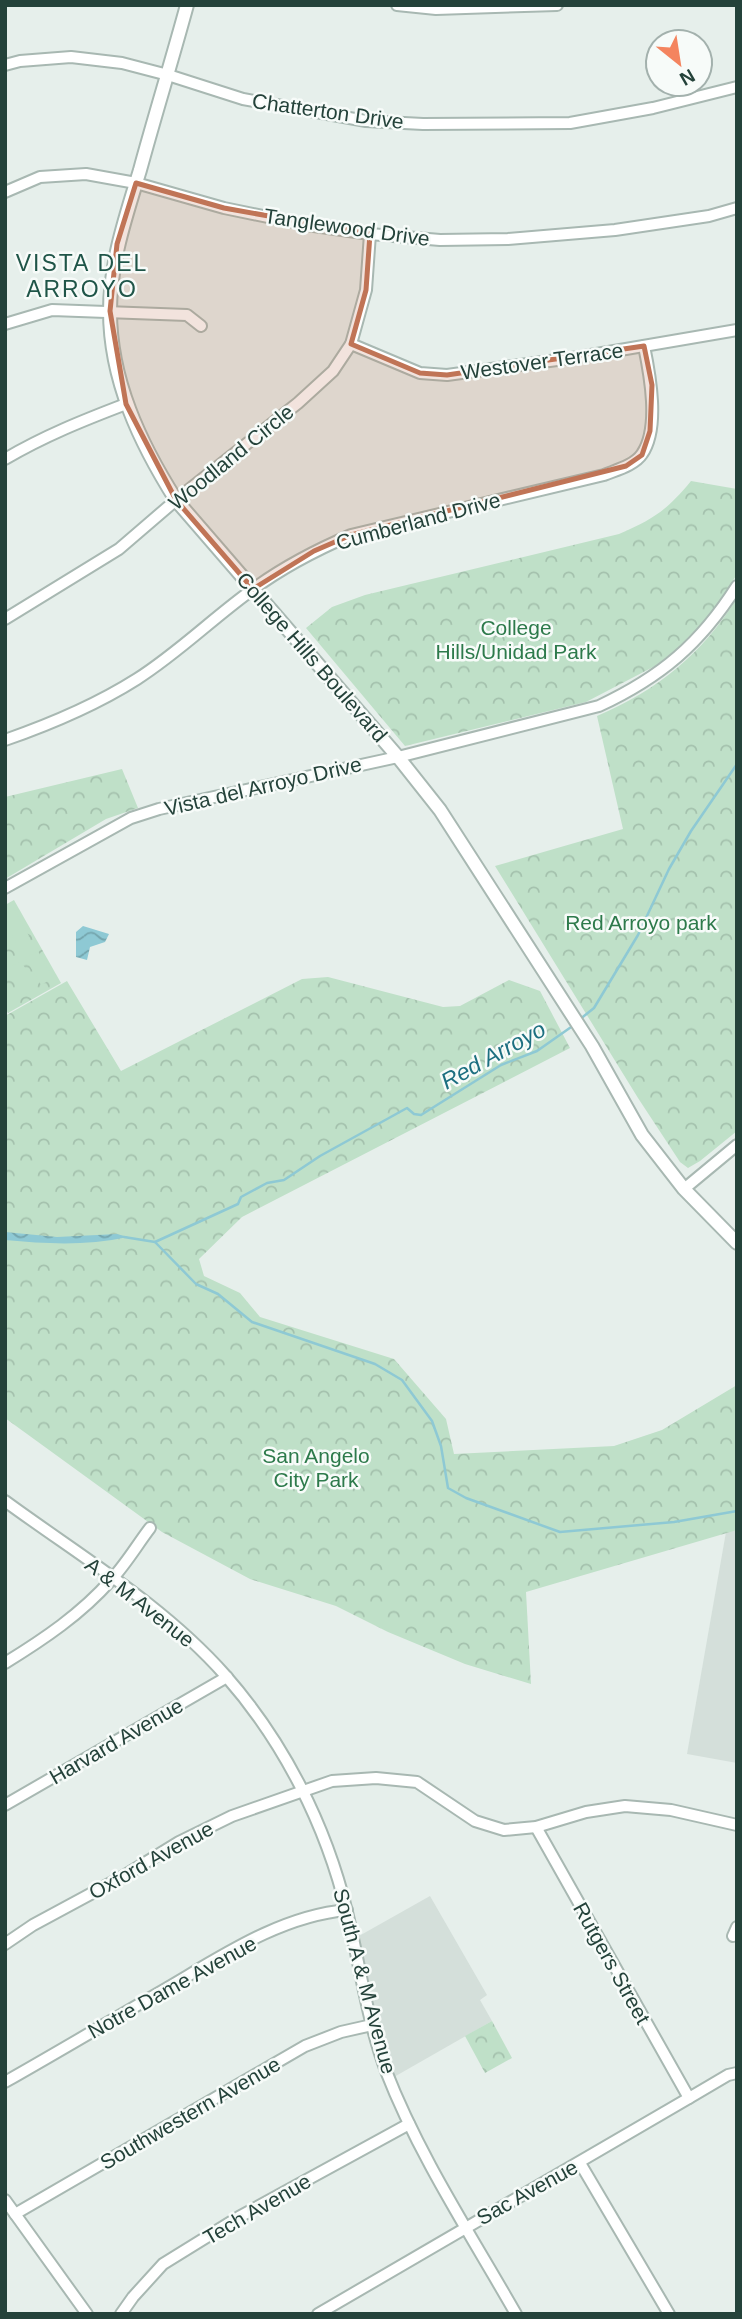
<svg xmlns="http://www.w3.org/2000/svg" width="742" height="2319" viewBox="0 0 742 2319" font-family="Arial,sans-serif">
<defs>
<pattern id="forest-crowns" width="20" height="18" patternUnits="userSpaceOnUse" patternTransform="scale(1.75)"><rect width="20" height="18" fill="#bfe0c8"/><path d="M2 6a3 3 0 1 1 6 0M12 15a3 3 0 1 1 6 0" fill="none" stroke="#a4c1ad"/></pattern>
<pattern id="water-waves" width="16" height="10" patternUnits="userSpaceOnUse" patternTransform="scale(1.75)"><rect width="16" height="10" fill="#8ec9d4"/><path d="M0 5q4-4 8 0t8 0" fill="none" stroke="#74a5ad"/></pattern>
</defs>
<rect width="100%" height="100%" fill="#e6efeb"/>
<g fill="#d4dfda">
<polygon points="737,1530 737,1763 687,1754 726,1532"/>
<polygon points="430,1896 487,1995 480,2000 492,2021 394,2077 382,2041 359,1936"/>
</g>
<g fill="url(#forest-crowns)">
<path d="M691,481L737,489V574L716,609L678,648L655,666L586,702L405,746L306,628L332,607L365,595L619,534C654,519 667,510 691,481Z"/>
<path d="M737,598V1131L700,1161L688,1168L680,1162L638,1098L495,866L623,829L597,716C658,690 702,654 737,598Z"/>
<polygon points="122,769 138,808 106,819 5,879 5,797"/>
<polygon points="14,900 61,983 8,1013 5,1008 5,905"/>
<polygon points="328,977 443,1007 460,1006 509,980 540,991 570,1048 242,1217 199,1259 204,1276 240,1293 260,1317 394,1359 446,1419 454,1454 614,1446 662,1430 737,1385 737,1530 526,1592 531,1684 465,1664 388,1632 336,1606 250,1579 162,1532 5,1418 5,1016 67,981 121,1071 302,979"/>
<polygon points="492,2021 512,2058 485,2073 465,2036"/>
</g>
<g fill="#bfe0c8">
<polygon points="14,909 29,936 17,944 5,924 5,914"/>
<polygon points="38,951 53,978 41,985 25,958"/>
<polygon points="21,961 37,988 24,995 8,968"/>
</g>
<g fill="url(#water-waves)">
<polygon points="83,926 109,934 105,942 90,947 87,960 76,957 76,932"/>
<path d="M5,1232L57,1237L117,1234L128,1237C86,1246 48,1244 5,1240Z"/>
</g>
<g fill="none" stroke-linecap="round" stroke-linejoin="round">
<g stroke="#8ec9d4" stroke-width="2.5">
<polyline points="579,1020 594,1008 638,935 669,869 691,831 737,764"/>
<polyline points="124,1237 155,1242 238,1204 241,1197 267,1183 284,1180 320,1156 407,1108 414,1114 421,1115 501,1065 537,1051 574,1025"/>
<polyline points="155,1242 196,1284 218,1294 252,1322 375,1364 402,1380 432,1421 441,1446 448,1488 466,1498 560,1532 674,1522 737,1511"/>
</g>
<defs>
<g id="minor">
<polyline points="397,5 436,9 557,5"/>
<polyline points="5,65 20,61 71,57 122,63 168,75 243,99 366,121 423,124 570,123 653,108 737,87"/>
<polyline points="5,192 40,177 86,174 136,183 224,208 307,225 370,234 440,240 508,239 615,230 709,216 737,208"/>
<polyline points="5,324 52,310 187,315 201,326"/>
<polyline points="351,344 420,373 447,375 579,357 737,330"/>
<path d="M5,459C44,436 84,420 126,404"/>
<polyline points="5,619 119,549 176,500 298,403 333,371 351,344 366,290 370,234"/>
<path d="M5,740C51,724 96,705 137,679C178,653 213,618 252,590C283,567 316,550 351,535L604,475C616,470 635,465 642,454C660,428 650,375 644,346"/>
<path d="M5,888L131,818L159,809L398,757L599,706C661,677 700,644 737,586"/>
<polyline points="684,1189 737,1145"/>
<path d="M5,1501C80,1556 163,1605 225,1675C284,1742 326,1825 347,1912C360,1965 367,2020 386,2071C419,2156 471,2235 516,2314"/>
<path d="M5,1663C44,1639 81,1614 111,1580C126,1564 137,1545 150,1528"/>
<polyline points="5,1805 227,1677"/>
<polyline points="536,1827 689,2098"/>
<polyline points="733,1936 737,1927"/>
<polyline points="5,1944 33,1925 122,1877 179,1842 232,1816 332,1781 376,1778 417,1782 475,1821 504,1830 536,1827 586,1812 625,1806 671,1810 737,1825"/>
<path d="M5,2082C58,2052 110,2021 162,1991C219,1958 279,1916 347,1910"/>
<polyline points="580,2163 669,2314"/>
<polyline points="5,2200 87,2314"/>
<polyline points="15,2214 305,2046 341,2032 372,2025"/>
<polyline points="121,2314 133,2297 163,2264 239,2217 409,2124"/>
<polyline points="318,2314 689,2098 728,2075 737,2073"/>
</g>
<path id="tertiary" d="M187,5C172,60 155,115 140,170C126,216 110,262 110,311C110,380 140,443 176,500L398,757L440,810L592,1046L642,1135L684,1189L737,1243"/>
</defs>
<use href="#minor" stroke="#a8b8b2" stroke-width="14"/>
<use href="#tertiary" stroke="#a8b8b2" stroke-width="16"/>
<use href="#minor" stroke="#fff" stroke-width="10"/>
<use href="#tertiary" stroke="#fff" stroke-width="12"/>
</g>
<path fill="#c07456" fill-opacity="0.2" stroke="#c07456" stroke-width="5" stroke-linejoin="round" d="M136,183L224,208L370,234L366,290L351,344L420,373L447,375L644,346L652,385L650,431L642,455L626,466L351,535L314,551L253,589L176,500L126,404L110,311L117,244Z"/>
<g text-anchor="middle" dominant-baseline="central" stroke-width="5" stroke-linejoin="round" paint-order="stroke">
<g font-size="21" fill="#24423a" stroke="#f7fbf9">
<text transform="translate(328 111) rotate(8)">Chatterton Drive</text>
<text transform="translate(347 227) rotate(8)">Tanglewood Drive</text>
<text transform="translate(542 361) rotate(-8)">Westover Terrace</text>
<text transform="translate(231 457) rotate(-39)">Woodland Circle</text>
<text transform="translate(418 521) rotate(-15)">Cumberland Drive</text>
<text transform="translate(312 657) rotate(49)">College Hills Boulevard</text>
<text transform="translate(263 786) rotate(-13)">Vista del Arroyo Drive</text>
<text transform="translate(140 1602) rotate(38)">A &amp; M Avenue</text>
<text transform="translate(116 1741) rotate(-30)">Harvard Avenue</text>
<text transform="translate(151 1860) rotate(-29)">Oxford Avenue</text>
<text transform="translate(612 1963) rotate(61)">Rutgers Street</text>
<text transform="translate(365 1981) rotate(75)">South A &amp; M Avenue</text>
<text transform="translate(172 1987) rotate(-29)">Notre Dame Avenue</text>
<text transform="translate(190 2113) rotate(-30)">Southwestern Avenue</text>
<text transform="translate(527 2192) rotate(-29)">Sac Avenue</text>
<text transform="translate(257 2209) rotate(-30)">Tech Avenue</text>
</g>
<g font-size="21" fill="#2d7a4b" stroke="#f7fbf9">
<text x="516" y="627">College<tspan x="516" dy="24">Hills/Unidad Park</tspan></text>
<text x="641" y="922">Red Arroyo park</text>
<text x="316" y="1455">San Angelo<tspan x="316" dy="24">City Park</tspan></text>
</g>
<g font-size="23" letter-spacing="2" fill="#1f5548" stroke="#f7fbf9">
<text x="82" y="263">VISTA DEL<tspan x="82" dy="26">ARROYO</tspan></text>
</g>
<g font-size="23" font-style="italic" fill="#1c6f80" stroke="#f7fbf9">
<text transform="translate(493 1055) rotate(-29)">Red Arroyo</text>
</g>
</g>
<rect width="742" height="2319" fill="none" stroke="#24423a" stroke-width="14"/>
<g transform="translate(679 63) rotate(150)"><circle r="33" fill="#f7fbf9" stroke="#a3b1ad" stroke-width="2"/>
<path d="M0-5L12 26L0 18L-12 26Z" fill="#f4845f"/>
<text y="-10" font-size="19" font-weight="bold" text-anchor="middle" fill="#24423a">N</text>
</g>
</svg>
